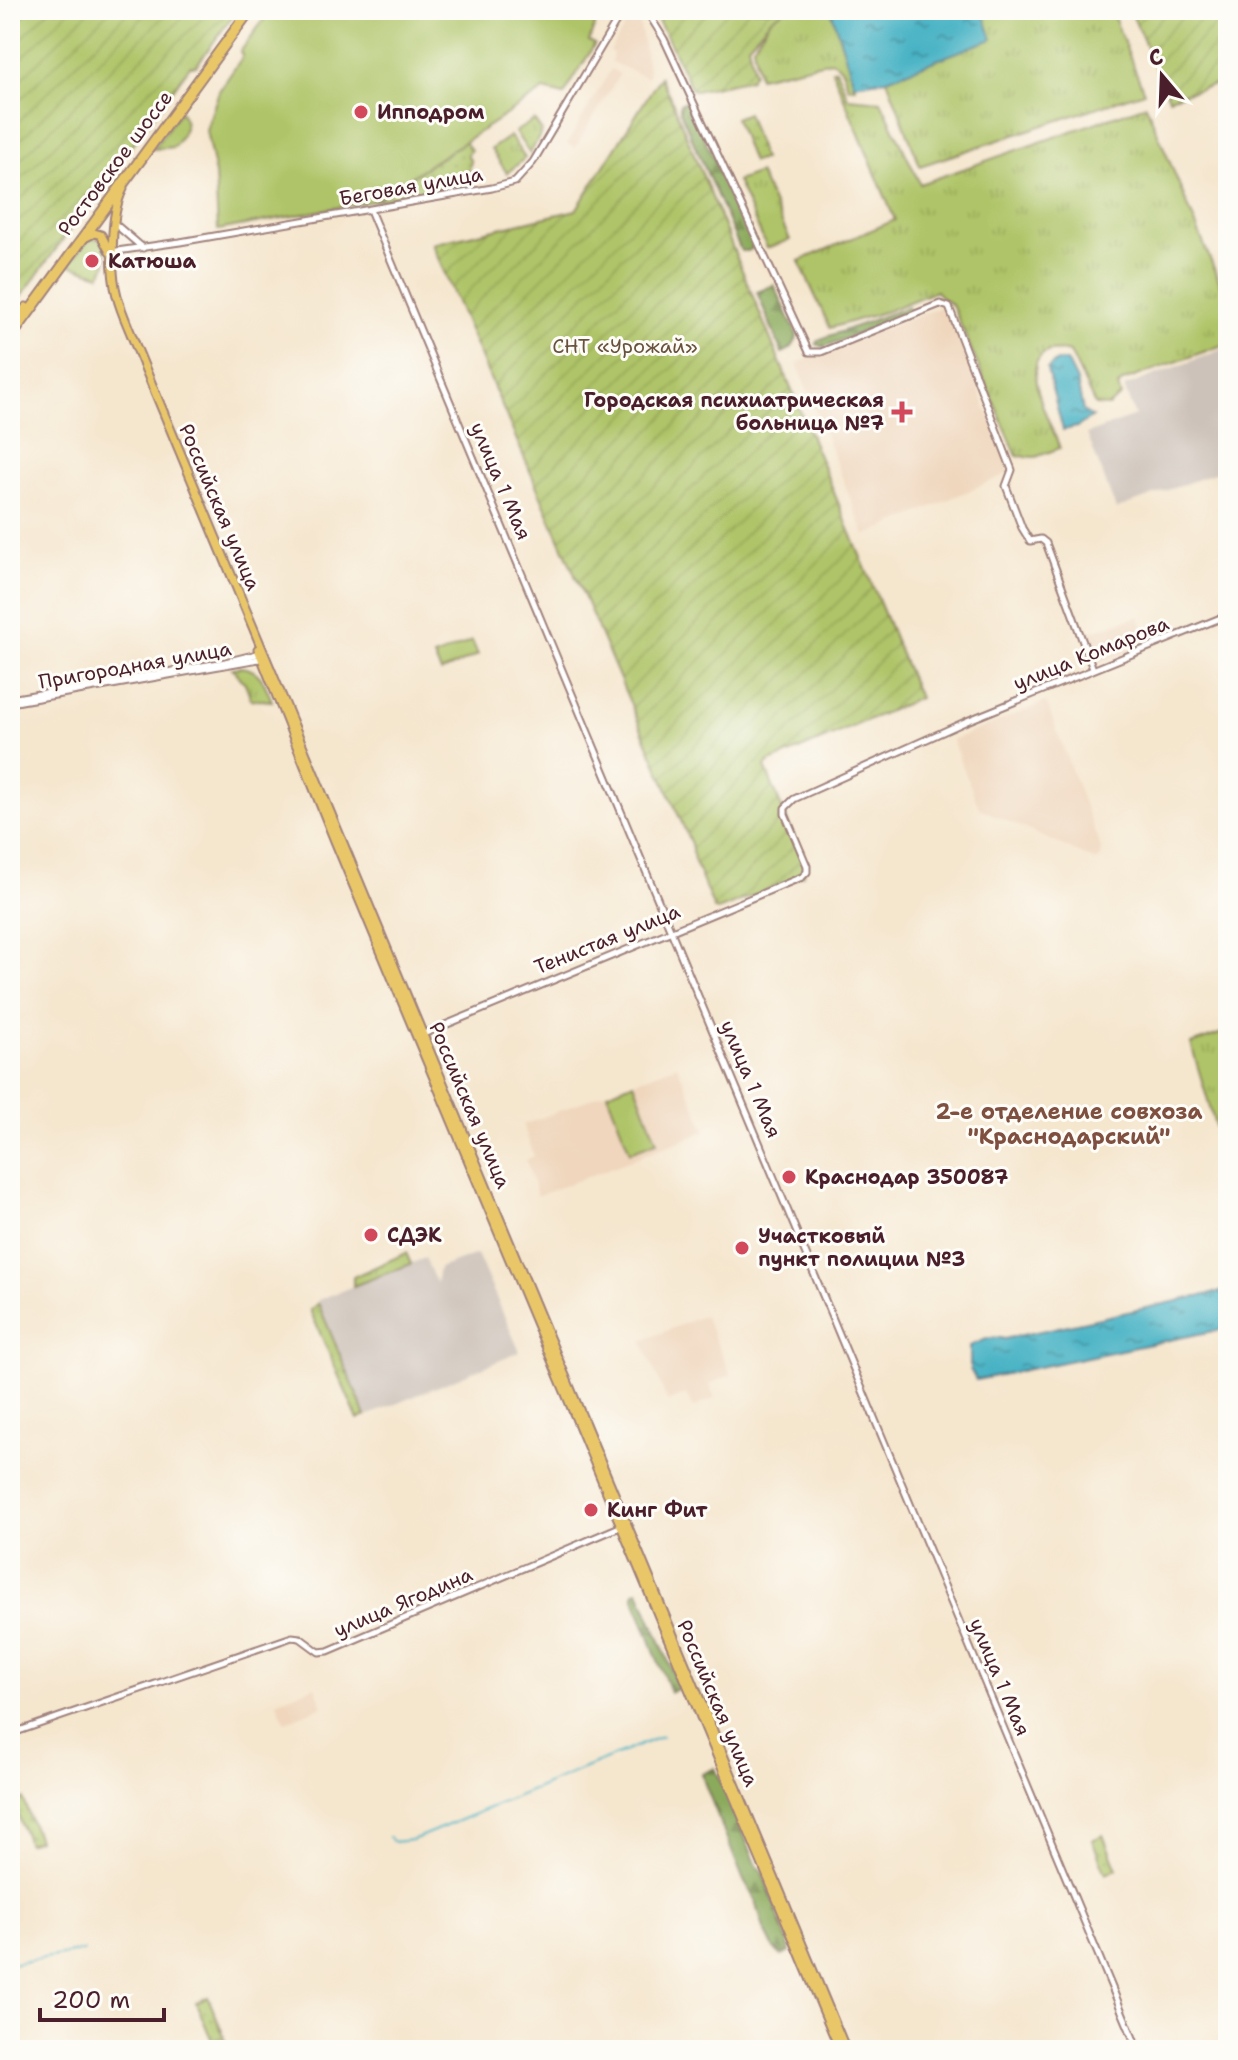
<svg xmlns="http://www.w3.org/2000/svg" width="1238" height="2060" viewBox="0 0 1238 2060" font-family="'Shantell Sans',sans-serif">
<defs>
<pattern id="grass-tufts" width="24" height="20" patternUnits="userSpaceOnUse" patternTransform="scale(2)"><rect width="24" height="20" fill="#afc468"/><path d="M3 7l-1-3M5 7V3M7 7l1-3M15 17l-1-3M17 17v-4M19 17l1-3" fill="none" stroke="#98a85a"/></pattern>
<pattern id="forest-firs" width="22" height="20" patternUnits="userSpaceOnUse" patternTransform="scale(2)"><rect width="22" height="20" fill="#8baa5c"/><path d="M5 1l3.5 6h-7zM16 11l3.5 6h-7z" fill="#748a4c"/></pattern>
<pattern id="park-dots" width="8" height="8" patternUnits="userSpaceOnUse" patternTransform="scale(2)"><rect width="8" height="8" fill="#afc468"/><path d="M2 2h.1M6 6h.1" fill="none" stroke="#98a85a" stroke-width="1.8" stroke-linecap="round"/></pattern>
<pattern id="garden-furrows" width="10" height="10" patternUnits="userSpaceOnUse" patternTransform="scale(2)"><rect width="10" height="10" fill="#afc468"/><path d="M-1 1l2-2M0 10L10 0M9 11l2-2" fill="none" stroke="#98a85a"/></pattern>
<pattern id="water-ripples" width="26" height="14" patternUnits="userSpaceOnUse" patternTransform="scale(2)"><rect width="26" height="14" fill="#47b2c4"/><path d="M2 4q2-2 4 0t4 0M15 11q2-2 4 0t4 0" fill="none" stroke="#3d909f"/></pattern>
</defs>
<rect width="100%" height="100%" fill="#fdfcf7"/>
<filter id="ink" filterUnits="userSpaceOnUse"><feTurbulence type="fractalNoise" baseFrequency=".0125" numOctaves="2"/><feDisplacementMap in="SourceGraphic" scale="16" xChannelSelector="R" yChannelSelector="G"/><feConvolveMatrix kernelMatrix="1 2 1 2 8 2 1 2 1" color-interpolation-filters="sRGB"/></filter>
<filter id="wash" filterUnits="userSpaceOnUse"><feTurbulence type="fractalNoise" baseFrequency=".006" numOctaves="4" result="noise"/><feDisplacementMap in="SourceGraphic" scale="32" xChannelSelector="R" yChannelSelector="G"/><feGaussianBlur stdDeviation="1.8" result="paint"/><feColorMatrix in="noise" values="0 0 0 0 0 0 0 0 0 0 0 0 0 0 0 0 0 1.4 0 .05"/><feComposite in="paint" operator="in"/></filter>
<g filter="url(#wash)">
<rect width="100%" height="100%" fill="#f5e6ce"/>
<g fill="#efd6bc">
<polygon points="631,17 641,18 640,26 649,73 647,78 611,62 613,53 610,51"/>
<polygon points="611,69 620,74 575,148 567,144"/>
<polygon points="943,306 946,307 1009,466 1007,474 865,536 797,363"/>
<polygon points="1139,616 1148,645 1094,666 1082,634"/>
<polygon points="1046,702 1102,851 1101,858 1096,861 979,808 952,740"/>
<polygon points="677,1065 706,1131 537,1196 526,1160 534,1156 523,1125"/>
<polygon points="704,1315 731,1375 709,1384 715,1398 693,1408 686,1394 668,1402 642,1341"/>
<polygon points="315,1686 323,1706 285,1722 277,1702"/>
</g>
<g fill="#cdc2b9">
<polygon points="1228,347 1228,468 1116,509 1087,434 1135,416 1124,387"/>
<polygon points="477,1254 520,1352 367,1416 318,1300 425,1258 436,1283 439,1268"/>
</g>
<g fill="url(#grass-tufts)" stroke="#7c724a" stroke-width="2">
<path d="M784,10H831L855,87H848C844,75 843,65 831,61L759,77L753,46L771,19Z"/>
<polygon points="982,10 1111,10 1144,92 920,166 887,79 991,39"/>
<path d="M836,69L848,98L881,101L920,184L1146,105L1228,302V343L1123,381L1118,386L1121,396L1108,406L1095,405L1070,352C1004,339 1050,421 1060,448L1036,457L1017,456L952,305L942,298L936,291L887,311L830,328L799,261L895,220L832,70Z"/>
<path d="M180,111C191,125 183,134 174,147L153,149Z"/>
<polygon points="534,120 542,131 530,154 515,132"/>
<polygon points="510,136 525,158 507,173 491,149"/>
<polygon points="759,173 790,240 767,248 737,181"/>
<path d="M94,238L102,240C108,253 109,264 100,275L69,265L86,241Z"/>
<path d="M241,667C261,669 265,684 272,701L251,699L245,683L232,668Z"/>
<polygon points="1228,1031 1228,1169 1191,1044"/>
<polygon points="406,1253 411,1264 353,1286 353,1277"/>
<polygon points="318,1303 366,1416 358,1420 310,1310"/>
</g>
<g fill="url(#forest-firs)" stroke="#6a6444" stroke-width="2">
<polygon points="687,101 752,240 753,248 748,251 741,251 680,111 680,104"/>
<path d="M774,285L797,335C796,344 791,350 782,353L757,292Z"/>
<polygon points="908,307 909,313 824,347 816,344 818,340"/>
<polygon points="639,1591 677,1682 678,1689 670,1692 634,1598 634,1592"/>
<polygon points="715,1768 757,1866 762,1871 787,1940 790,1952 782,1956 774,1949 764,1929 756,1901 744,1881 706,1787 702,1774"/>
</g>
<g fill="url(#park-dots)" stroke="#7c724a" stroke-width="2">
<polygon points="747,113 763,159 752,162 735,118"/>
<polygon points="465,142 471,150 467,154 471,162 466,185 374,201"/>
<polygon points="23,1799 38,1840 28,1844 13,1802"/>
<polygon points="1103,1835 1117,1869 1106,1874 1092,1840"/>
<polygon points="208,1997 226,2041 223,2043 220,2037 212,2041 196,2003"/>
</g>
<g fill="url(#garden-furrows)" stroke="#7c724a" stroke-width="2">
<polygon points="10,10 237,10 196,66 190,66 10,312"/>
<polygon points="652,10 784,10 771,19 748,45 754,72 750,79 695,91 691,88 667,37"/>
<polygon points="1130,10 1228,10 1228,81 1169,98"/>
<polygon points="660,77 672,101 919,698 768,763 765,767 806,867 803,875 718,910 714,909 694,860 691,844 432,244 576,210"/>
</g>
<g fill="#afc468" stroke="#7c724a" stroke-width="2">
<polygon points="271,10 601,10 589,41 595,44 564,95 544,90 373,201 218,230 215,175 206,130 219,91 243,56 240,52"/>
<polygon points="472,641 478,655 441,672 434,657"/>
<polygon points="634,1082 657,1142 630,1152 607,1093"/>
</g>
<g fill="url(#water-ripples)" stroke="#486878" stroke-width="2">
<polygon points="831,10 982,10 992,39 887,79 854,84"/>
<polygon points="1057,361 1067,361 1077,381 1083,411 1092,417 1077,427 1063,430 1047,369"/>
<path d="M1228,1290V1328L976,1380L970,1369V1346C980,1342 992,1334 1004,1339Z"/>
</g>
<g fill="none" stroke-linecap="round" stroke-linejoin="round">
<g stroke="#47b2c4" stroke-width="2">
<polyline points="389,1837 393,1842 412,1840 662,1736"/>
<polyline points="10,1964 84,1951"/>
</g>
</g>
</g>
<g filter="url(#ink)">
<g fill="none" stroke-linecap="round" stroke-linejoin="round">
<defs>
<g id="minor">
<polyline points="646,10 664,39 809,352 821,352 940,304 949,307 1012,470 1006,486 1022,528 1030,541 1041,539 1046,543 1093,669"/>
<polyline points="370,210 1138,2050"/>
<polyline points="115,224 143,248"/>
<polyline points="110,252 180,242 492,188 515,182 533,162 623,10"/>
<polyline points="10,699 225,662 261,653"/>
<polyline points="10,703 265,658"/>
<polyline points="421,1035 802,877 807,872 807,866 785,814 785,808 794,799 967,721 1228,615"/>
<polyline points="10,1734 292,1637 300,1638 319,1652 328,1651 622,1526"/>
</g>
<g id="major">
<path d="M123,189C110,213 110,270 117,296C121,312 129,328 135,344L846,2050"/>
<polyline points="86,237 94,233 101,235 110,252"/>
<polyline points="10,327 26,307"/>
<polyline points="258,649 335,841 840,2050"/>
</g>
<polyline id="highway" points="10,338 250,10"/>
</defs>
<use href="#minor" stroke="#a0827c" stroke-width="9"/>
<use href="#major" stroke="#a0827c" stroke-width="11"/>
<use href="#highway" stroke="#a0827c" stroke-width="13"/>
<use href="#minor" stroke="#fff" stroke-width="5"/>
<use href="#major" stroke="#e9c769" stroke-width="7"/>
<use href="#highway" stroke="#e9c769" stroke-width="9"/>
</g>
</g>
<g fill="#d1495b" stroke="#fdfcf7" stroke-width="3">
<circle cx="361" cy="112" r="8"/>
<circle cx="92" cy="261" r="8"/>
<path d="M898 400h8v8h8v8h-8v8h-8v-8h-8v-8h8z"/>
<circle cx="789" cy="1177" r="8"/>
<circle cx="371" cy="1235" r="8"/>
<circle cx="742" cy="1248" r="8"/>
<circle cx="591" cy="1510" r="8"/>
</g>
<g text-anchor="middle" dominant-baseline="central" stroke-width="6" stroke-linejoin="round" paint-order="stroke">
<g font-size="20" font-weight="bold" fill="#4a1f2b" stroke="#fdfcf7" text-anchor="start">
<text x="377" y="112">Ипподром</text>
<text x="108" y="261">Катюша</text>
<text x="884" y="400" text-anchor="end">Городская психиатрическая<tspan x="884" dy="23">больница №7</tspan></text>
<text x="805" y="1177">Краснодар 350087</text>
<text x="387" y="1235">СДЭК</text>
<text x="758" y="1236">Участковый<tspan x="758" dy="23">пункт полиции №3</tspan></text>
<text x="607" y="1510">Кинг Фит</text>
</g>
<g font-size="20" fill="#4a1f2b" stroke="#fdfcf7">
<text transform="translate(115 163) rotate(-53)">Ростовское шоссе</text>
<text transform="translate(411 186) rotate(-10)">Беговая улица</text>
<text transform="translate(501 481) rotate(67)">улица 1 Мая</text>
<text transform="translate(220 507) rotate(67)">Российская улица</text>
<text transform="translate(1091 653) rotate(-22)">улица Комарова</text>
<text transform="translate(135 665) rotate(-10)">Пригородная улица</text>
<text transform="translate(607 939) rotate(-22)">Тенистая улица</text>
<text transform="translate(751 1079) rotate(67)">улица 1 Мая</text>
<text transform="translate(470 1105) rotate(67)">Российская улица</text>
<text transform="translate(403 1602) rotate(-23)">улица Ягодина</text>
<text transform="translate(1000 1677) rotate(67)">улица 1 Мая</text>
<text transform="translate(718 1703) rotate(67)">Российская улица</text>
</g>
<g font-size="20" fill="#68513d" stroke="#fdfcf7">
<text x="625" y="346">СНТ «Урожай»</text>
</g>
<g font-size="22" font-weight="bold" fill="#7f4f40" stroke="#fdfcf7">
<text x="1069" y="1111">2-е отделение совхоза<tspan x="1069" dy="25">"Краснодарский"</tspan></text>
</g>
</g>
<rect width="1238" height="2060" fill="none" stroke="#fdfcf7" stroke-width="40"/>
<g transform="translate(1162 76) rotate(341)" stroke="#fdfcf7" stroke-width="6" paint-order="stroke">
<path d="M0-6L14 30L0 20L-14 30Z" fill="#4a1f2b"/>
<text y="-12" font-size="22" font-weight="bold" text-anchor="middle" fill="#4a1f2b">С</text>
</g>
<path d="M40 2008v12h124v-12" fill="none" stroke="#4a1f2b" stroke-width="4"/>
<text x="52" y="2008" font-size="24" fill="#4a1f2b" stroke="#fdfcf7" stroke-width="6" paint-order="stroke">200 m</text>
</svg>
